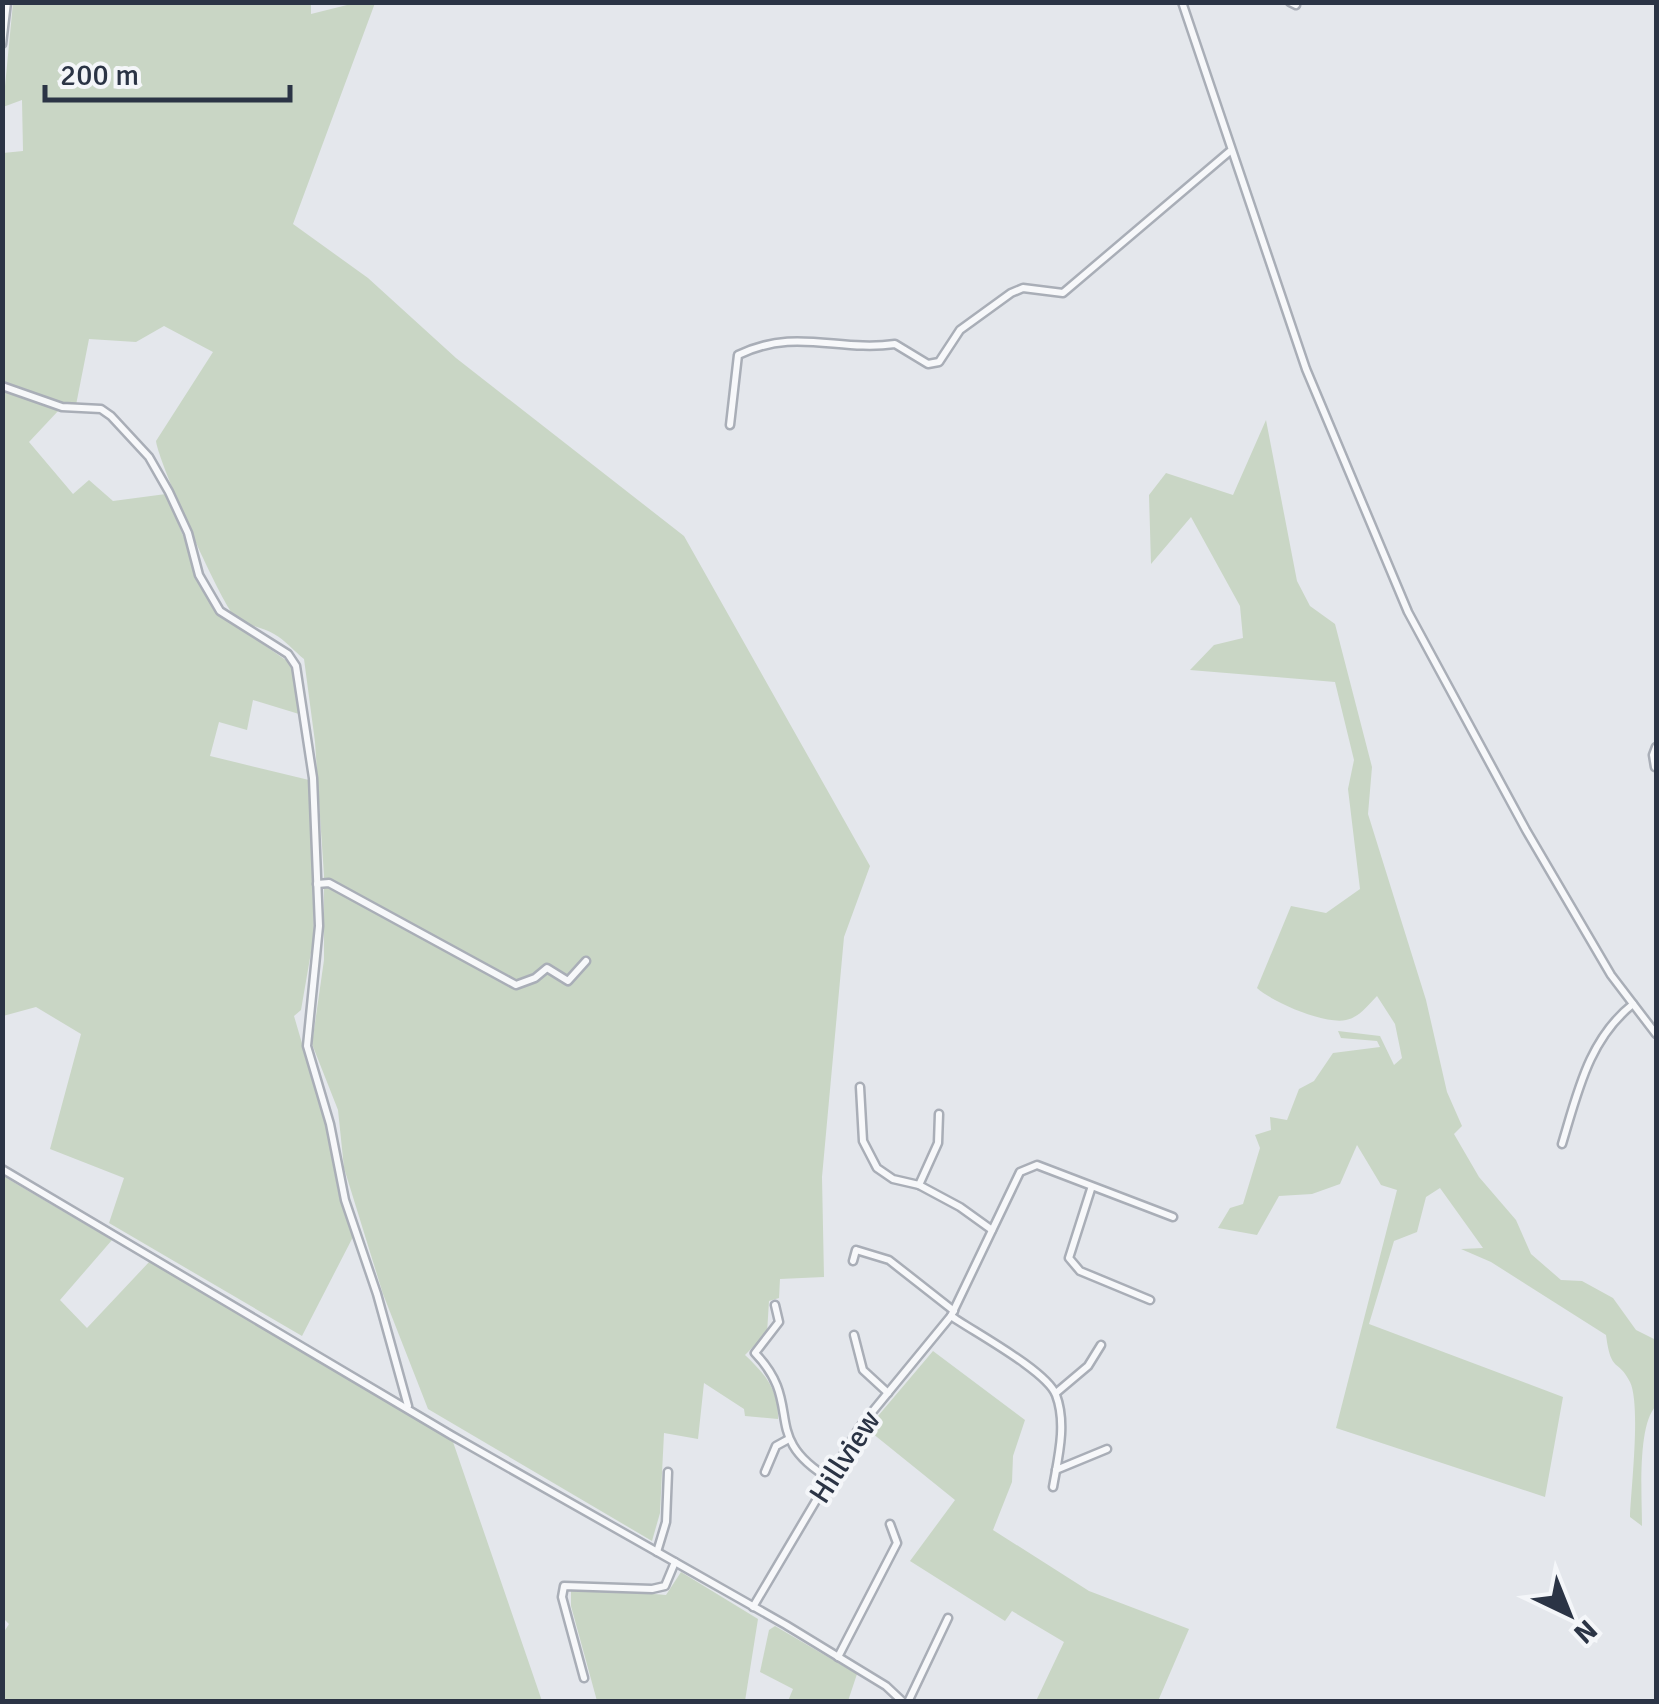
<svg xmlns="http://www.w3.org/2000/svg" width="1659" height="1704" viewBox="0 0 1659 1704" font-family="Signika,sans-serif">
<rect width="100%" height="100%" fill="#e4e7ec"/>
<g fill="#c9d6c5">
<path d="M311,2V14L355,3H375L293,224L368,278L456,358L684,536L870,866L844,937L822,1177L824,1277L780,1279L779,1298L769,1301L767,1333L745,1355C765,1374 779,1390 778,1419L745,1416L744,1409L704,1383L698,1439L664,1433L660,1513L652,1541L428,1409L383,1294L344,1168L338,1110L312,1044L324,960V875L315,742L304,659C294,651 285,640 274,634C263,627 248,626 237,619C223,609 158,461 156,441L213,352L164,326L136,342L89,339L76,405L50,400L3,381V153L23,151L22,100L3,107L13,3Z"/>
<polygon points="3,389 59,410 29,442 73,494 89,480 113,501 166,494 209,599 221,615 293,665 299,714 253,700 247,730 219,722 210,756 309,780 314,935 301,1010 294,1016 325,1122 338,1191 354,1235 302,1336 109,1223 124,1178 50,1149 81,1034 36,1007 3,1016"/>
<path d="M1266,420L1297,581L1310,606L1335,624L1372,767L1368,814L1426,1000L1447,1092L1462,1126L1454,1134L1479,1177L1516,1220L1531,1254L1561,1280L1582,1281L1613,1298L1636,1330L1656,1340V1406C1637,1425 1642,1498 1642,1526L1630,1517C1631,1489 1641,1405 1630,1382C1618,1358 1611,1374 1606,1335L1491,1262L1461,1249L1483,1248L1440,1188L1426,1197L1417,1232L1394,1241L1369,1324L1563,1397L1545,1497L1336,1428L1397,1190L1381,1185L1357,1145L1340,1184L1312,1194L1279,1196L1257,1235L1218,1228L1230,1208L1243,1204L1260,1148L1255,1135L1271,1130L1270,1117L1287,1120L1299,1089L1314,1081L1333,1053L1380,1047L1377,1041L1341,1038L1338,1031L1380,1036L1394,1065L1402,1058L1395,1024L1377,996C1368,1005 1360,1017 1346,1020C1326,1025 1272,1002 1257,988L1291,906L1326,913L1360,889L1348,789L1354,760L1335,682L1190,670L1214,645L1243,638L1240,606L1191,517L1151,564L1149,495L1166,473L1233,495Z"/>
<polygon points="3,1176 112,1240 60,1300 87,1328 150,1261 452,1439 542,1701 3,1701 2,1635 9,1624 2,1617"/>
<polygon points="933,1351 1025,1420 1013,1456 1012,1482 993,1530 1089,1591 1189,1629 1158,1701 1036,1701 1064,1642 1012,1611 1005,1621 910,1561 955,1500 867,1429"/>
<polygon points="681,1572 758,1619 745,1701 597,1701 571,1606 571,1587 666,1595"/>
<polygon points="775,1626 857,1674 848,1701 788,1701 793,1689 760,1672 769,1630"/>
</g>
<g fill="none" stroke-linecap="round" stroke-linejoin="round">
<defs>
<g id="minor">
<polyline points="1182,2 1306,369 1408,612 1526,830 1611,975 1656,1034"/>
<polyline points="1290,2 1296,5"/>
<polyline points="2,44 7,2"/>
<polyline points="2,386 62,407 101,409 111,416 149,457 169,492 188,533 199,575 220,611 288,654 296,666 313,778 319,926 307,1046 330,1124 345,1200 377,1294 408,1406"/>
<path d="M730,425L738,355C796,327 837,352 895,344L928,364L939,362L960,330L1011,293L1023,288L1063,293L1229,152"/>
<polyline points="1655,767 1653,755 1656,747"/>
<polyline points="317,884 329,883 516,985 535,978 547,968 568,981 586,961"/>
<polyline points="860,1087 863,1141 877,1168 893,1179 919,1185 960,1207 992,1230"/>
<path d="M1562,1144C1578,1091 1589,1039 1633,1004"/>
<polyline points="2,1169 451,1435 786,1625 886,1686 903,1702"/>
<polyline points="919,1185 938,1143 939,1114"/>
<polyline points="1091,1189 1069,1258 1080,1271 1150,1300"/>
<polyline points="853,1261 856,1250 889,1260 954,1311"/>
<path d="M775,1305L779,1322L755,1353C806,1406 758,1436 830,1479"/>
<path d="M951,1316C974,1332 1047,1371 1056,1395C1067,1424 1058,1458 1053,1487"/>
<polyline points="854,1335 863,1370 888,1393"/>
<polyline points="1056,1393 1088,1366 1101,1345"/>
<polyline points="1056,1470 1107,1449"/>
<polyline points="765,1472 776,1446 787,1440"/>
<polyline points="657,1552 666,1522 668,1472"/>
<polyline points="753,1607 859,1428 951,1316 1020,1172 1037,1165 1173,1217"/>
<polyline points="838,1657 897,1543 890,1524"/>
<polyline points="584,1678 562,1597 564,1586 652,1589 665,1586 675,1562"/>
<polyline points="908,1702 948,1618"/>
</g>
</defs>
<use href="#minor" stroke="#a9aeb7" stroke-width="11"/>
<use href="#minor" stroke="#f7f8fa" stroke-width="6"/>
</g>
<g text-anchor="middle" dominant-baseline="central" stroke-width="8" stroke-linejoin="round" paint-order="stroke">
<g font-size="30" fill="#2b3445" stroke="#f4f6f9">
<text transform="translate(845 1457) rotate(-57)">Hillview</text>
</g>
</g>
<rect width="1659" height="1704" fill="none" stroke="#2b3445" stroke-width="10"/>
<g transform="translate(1569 1614) rotate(137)" stroke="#f4f6f9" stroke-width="8" paint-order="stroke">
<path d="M0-8L18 38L0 25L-18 38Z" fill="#2b3445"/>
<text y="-15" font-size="28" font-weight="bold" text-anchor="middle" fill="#2b3445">N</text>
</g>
<path d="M45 85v15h245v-15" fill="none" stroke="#2b3445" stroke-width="5"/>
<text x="60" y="85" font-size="30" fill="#2b3445" stroke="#f4f6f9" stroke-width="8" paint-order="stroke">200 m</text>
</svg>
